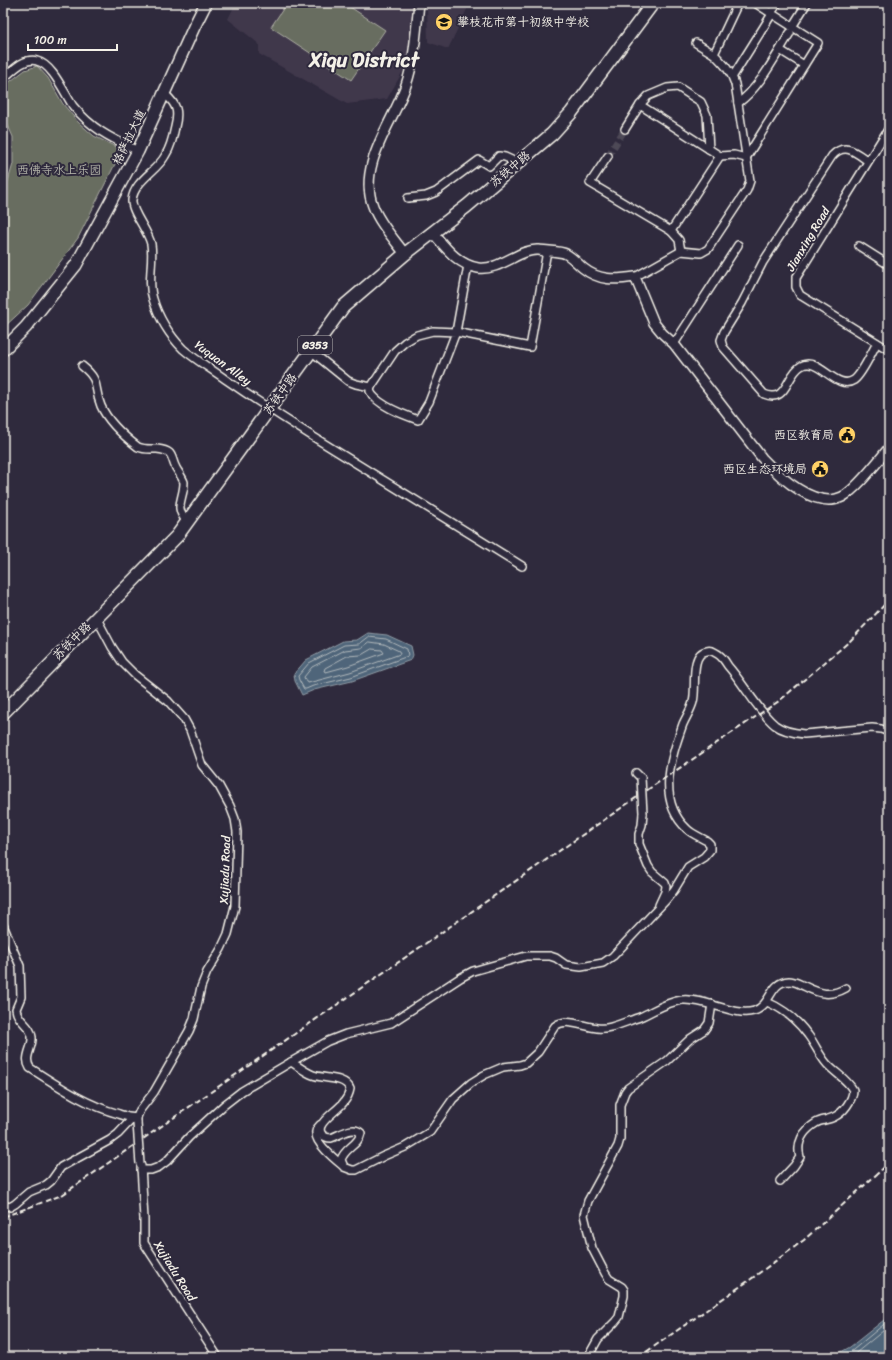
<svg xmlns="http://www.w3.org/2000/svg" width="892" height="1360" viewBox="0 0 892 1360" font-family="Sriracha,'LXGW WenKai TC',sans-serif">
<rect width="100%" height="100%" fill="#2f2a3d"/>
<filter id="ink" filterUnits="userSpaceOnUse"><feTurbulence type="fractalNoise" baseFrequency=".025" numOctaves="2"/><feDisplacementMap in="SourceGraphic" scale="8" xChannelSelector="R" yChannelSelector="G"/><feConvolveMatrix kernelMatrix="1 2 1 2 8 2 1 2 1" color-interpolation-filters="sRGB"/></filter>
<g filter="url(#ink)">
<g fill="#41384c">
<polygon points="236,3 413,3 407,64 387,99 347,104 259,54 259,44 228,19"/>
<polygon points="427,3 470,3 448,49 428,42"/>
</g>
<g fill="#676d60" stroke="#aeafa4">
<polygon points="287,3 344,3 385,30 351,80 271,27"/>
<polygon points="37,66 48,78 63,104 78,122 94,136 122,150 78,238 28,305 3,328 3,198 13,164 13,137 3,114 3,87 25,70"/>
</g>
<g fill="#4f657a" stroke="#919da6">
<polygon points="368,633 387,635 411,646 413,655 411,660 352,681 314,690 302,695 295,681 294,674 306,660 343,641 357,640"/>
<polygon points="889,1316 889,1357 832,1357 850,1347"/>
</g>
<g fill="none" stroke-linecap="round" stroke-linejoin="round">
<g stroke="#b2b9bc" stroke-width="1">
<polygon points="369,637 386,639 407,649 408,656 351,677 313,686 306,689 304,689 299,680 298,676 309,663 344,645 359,644"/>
<polygon points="370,642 384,644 399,651 400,654 350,672 308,683 306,682 304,677 312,667 345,650 361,648"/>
<polygon points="372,649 382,650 384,653 348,666 326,672 324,671 325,668 347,656 361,655"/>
<polyline points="841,1357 853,1350 889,1320"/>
<polyline points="851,1357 889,1326"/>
</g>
<polyline stroke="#4d4857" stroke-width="7" stroke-dasharray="7 3.5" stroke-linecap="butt" points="608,156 625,129"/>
<defs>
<g id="minor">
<polyline points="771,13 778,3"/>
<polyline points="792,27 807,3"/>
<polyline points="696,43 714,54"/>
<polyline points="780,50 804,65"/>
<polyline points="733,76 770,17"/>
<path d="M3,79C12,71 24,57 37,61C53,65 64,93 73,106C93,130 111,138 138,151"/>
<path d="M165,94C177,105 179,111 175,127C173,137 171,147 165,156C157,171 134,181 132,200C131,212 148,230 151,244C154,262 147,281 153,299C158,317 170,336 183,349C196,360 211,369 225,379C254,399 283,418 312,436C382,479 452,522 522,566"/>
<path d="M738,103C759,89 776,55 790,33"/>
<polyline points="640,105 648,96 667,88 678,87 701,102 707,115 709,149"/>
<polyline points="889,128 796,278 796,287 800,295 889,350"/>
<polyline points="625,129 640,105 720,156 671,231"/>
<polyline points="608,156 590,183 671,231 679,240 681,251"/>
<polyline points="720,156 734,155 746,158 818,43 755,3"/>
<path d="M868,161C855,152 845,142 832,156L763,262L742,303L724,332L721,340L723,347L764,394C787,404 786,375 801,366C818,355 836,392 854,380C863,373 871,353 877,343"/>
<polyline points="408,198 426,196 436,192 479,160 489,166 499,156 505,157 518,163"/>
<polyline points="859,246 889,265"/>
<path d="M468,265L456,332L429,402L418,420C404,415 376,405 370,391L371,387L395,351L405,342L417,335L433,331L456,332L530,347L547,251"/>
<path d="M635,277L681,251L701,253L708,249L747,190L750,181L735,84C731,71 723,63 714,54L738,3"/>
<polyline points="674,344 738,245"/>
<polyline points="311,351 348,381 356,384 371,387"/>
<path d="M82,366C101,381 93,387 101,406C108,422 125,437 138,447C145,450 150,449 157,449C175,451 170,457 176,468C179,473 182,477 184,482C184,500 173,506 187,522"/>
<polyline points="96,617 112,647 122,662 135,675 168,701 184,719 190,730 202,765 219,786 230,806 235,819 237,832 235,906 228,934 221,949 207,972 201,987 194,1019 189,1031 154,1092 140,1110 137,1117 137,1123"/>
<polyline points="636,773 641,778"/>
<polyline points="643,813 642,825 639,834 639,844 648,866 652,872 665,883 666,886 665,892 659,905"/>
<path d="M3,925L20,966L21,997L16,1009C17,1021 31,1025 32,1037C33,1048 23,1057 30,1068C58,1086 86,1105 119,1114C125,1116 131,1119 137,1117"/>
<path d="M767,1002C784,1009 797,1020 808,1035C815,1044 819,1055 827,1064C835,1073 847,1079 853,1090C853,1100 843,1113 834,1117C828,1120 821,1120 816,1123C803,1131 796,1143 800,1157L794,1166L780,1181"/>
<path d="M291,1062C298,1066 305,1072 313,1075C323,1079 345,1076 350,1089C347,1107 326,1114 321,1126C318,1133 324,1138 331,1138C340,1135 353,1125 361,1133C359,1145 344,1148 341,1160L344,1167L352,1170H356L384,1156L405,1147L430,1132L453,1099L471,1083L484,1075L503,1067L520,1065L526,1063L538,1052L555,1026C570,1015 591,1033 611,1027C621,1024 631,1020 640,1017C654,1011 666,1002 682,1000C706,998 734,1017 754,1011C772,1005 769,982 789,981C795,981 799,984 804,986C820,994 830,997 846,988"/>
<path d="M320,1125C318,1127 315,1130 316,1134C316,1144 336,1160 343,1166"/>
<polyline points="141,1166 144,1219 144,1243 218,1357"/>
<path d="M141,1170H151L159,1167L167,1161L189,1137L224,1105L242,1091L291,1062L328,1041L346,1034L391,1023L460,978L473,971L526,956H550L556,958L566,965L581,967L603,963L613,956L666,900L674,890L688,867L704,857L710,850V844L707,841C700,837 692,834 687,829C656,800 671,758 683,724C686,717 691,710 693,702C697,689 689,653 707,651C710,650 713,651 716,653C721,655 725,661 728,666C744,684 757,710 775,725C783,731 794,733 804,734L872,728L881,729L889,732"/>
<polyline points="3,1205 10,1207 15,1204 29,1192 46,1185 51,1181 61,1167 110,1140 118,1134 133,1118"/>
<polyline points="588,1357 598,1339 615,1322 619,1317 624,1296 624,1290 622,1287 609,1279 605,1273 592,1248 584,1215 588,1201 618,1146 620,1139 620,1105 625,1092 628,1088 667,1061 690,1039 704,1030 709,1023 712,1004"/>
</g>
<g id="tertiary">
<path d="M433,233C445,247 458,265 478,268C500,271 520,248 539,250C545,251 561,251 566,254C572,257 577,263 583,268C599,281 615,280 635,277L654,323L663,334L674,344L762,458C779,476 815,510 842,497C856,490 878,461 889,448"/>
<path d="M405,254C394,239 379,223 373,206C357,165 394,121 406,85C415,59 416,30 419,3"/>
</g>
<polyline id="primary" points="3,350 26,327 76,265 138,151 194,27 206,3"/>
<polyline id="trunk" points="3,713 177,536 343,307 405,254 467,206 552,134 571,113 653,3"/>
</defs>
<use href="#minor" stroke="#f4f1e8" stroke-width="10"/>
<use href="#tertiary" stroke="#f4f1e8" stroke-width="12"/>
<use href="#primary" stroke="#f4f1e8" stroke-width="14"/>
<use href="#trunk" stroke="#f4f1e8" stroke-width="15"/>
<use href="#minor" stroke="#2f2a3d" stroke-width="7"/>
<use href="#tertiary" stroke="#2f2a3d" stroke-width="9"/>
<use href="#primary" stroke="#2f2a3d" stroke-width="11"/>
<use href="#trunk" stroke="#2f2a3d" stroke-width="12"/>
<g stroke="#f4f1e8" stroke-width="2" stroke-dasharray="6 3" stroke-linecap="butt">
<polyline points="3,1217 62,1195 653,786 779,701 850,641 889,600"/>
<polyline points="639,1357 751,1279 804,1240 889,1163"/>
</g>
<defs>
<g id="minor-bridge">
<polyline points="641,778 643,813"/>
<polyline points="137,1123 140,1164"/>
</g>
</defs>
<use href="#minor-bridge" stroke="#f4f1e8" stroke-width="10" stroke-linecap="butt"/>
<use href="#minor-bridge" stroke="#2f2a3d" stroke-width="7"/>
</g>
</g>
<defs>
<symbol id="school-disc" viewBox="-11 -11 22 22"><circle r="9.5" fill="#ffd166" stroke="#2f2a3d"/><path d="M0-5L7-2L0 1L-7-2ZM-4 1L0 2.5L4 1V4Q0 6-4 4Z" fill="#111"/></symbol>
<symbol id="civic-disc" viewBox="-11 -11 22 22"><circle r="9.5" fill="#ffd166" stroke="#2f2a3d"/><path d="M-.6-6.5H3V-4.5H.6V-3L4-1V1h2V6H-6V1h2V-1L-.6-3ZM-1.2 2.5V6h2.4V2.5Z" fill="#111"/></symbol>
</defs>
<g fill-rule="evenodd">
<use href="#school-disc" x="434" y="12" width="20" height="20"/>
<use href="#civic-disc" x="837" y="425" width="20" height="20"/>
<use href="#civic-disc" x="810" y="459" width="20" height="20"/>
</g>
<g text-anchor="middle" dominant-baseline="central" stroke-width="4" stroke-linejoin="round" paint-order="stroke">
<rect fill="#2f2a3d" stroke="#b9b5b5" stroke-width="1" x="298" y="336" width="34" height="18" rx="3"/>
<g font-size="11" font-weight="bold" fill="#f4f1e8">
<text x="315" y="345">G353</text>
</g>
<g font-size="12" fill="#f4f1e8" stroke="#2f2a3d" text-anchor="end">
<text x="457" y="22" text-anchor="start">攀枝花市第十初级中学校</text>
<text x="834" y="435">西区教育局</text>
<text x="807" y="469">西区生态环境局</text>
</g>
<g font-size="12" fill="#f4f1e8" stroke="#2f2a3d">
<text transform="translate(129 137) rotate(-64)">格萨拉大道</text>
<text transform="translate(510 169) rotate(-40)">苏铁中路</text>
<text transform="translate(808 239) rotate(-59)">Jianxing Road</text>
<text transform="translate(223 363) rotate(36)">Yuquan Alley</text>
<text transform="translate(280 394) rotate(-54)">苏铁中路</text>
<text transform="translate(72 641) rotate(-45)">苏铁中路</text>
<text transform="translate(225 870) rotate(-88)">Xujiadu Road</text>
<text transform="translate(175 1271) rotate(58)">Xujiadu Road</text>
</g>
<g font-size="12" fill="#b5b6ab" stroke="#2f2a3d">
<text x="59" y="170">西佛寺水上乐园</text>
</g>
<g font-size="20" font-weight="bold" fill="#f4f1e8" stroke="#2f2a3d">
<text x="364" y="60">Xiqu District</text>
</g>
</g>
<rect width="892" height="1360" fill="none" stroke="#2f2a3d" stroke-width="16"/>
<rect x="8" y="8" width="876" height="1344" fill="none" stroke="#f4f1e8" stroke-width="1.5" filter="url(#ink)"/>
<path d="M28 44v6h89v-6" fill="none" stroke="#f4f1e8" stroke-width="2"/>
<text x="34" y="44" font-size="12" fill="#f4f1e8" stroke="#2f2a3d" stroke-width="3" paint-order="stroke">100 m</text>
</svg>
